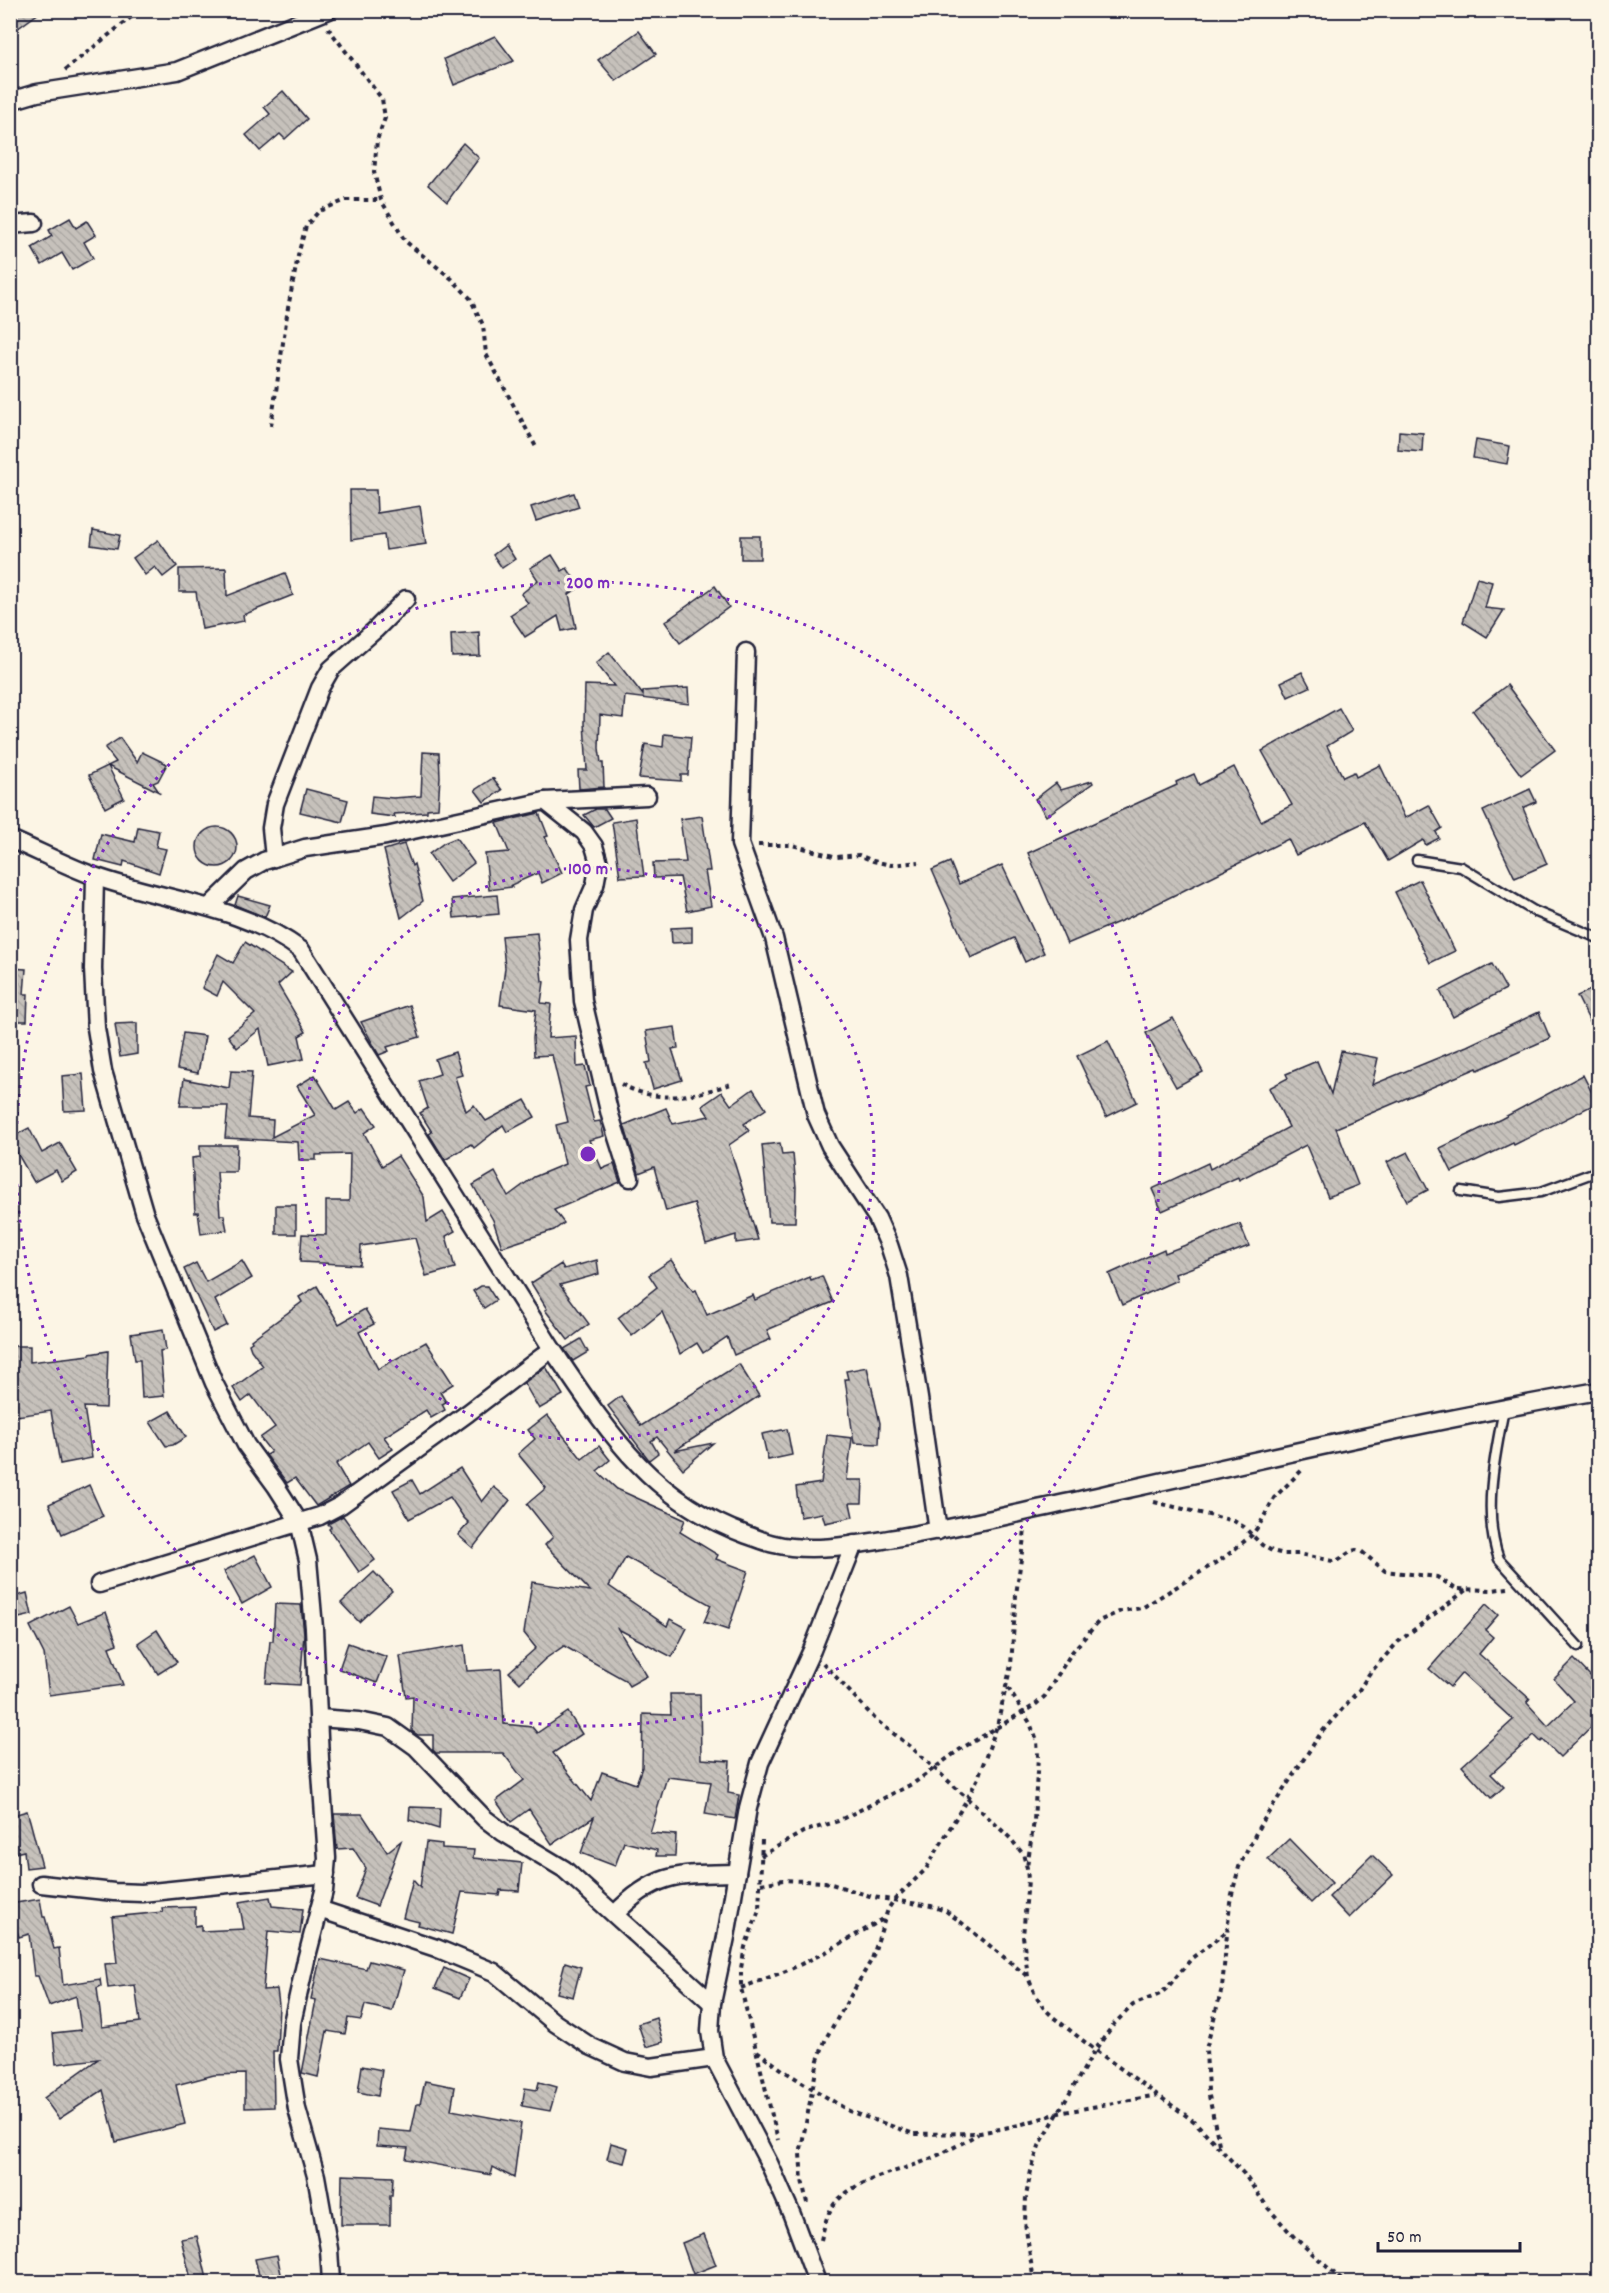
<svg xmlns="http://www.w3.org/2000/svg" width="1609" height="2293" viewBox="0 0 1609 2293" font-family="Dekko,sans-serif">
<defs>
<pattern id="building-back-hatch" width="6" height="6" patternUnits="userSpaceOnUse" patternTransform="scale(1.5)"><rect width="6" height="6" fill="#c6c1bb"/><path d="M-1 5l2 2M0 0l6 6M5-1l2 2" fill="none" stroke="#aaa6a2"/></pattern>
</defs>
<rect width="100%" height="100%" fill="#fcf5e5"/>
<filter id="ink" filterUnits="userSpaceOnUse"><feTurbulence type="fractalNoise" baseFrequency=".0167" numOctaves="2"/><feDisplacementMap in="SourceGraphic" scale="12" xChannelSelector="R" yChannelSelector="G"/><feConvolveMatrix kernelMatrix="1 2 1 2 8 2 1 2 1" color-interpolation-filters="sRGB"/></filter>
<g filter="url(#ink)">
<g fill="url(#building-back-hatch)" stroke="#22223b" stroke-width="1.5">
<polygon points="10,10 43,10 10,34"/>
<polygon points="639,31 656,54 616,81 598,60"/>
<polygon points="495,36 514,61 454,85 444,59"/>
<polygon points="283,91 307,119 285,139 280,134 260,151 246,135 270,114 264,107"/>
<polygon points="463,143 479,158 447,202 428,185"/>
<polygon points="70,218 76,228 87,221 96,235 84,242 93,258 72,270 62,253 42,265 32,248 52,236 49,230"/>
<polygon points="1399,431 1423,433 1422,452 1398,450"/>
<polygon points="1476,440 1510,446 1507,464 1473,458"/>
<polygon points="350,490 376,490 377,513 420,506 426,544 386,550 384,535 351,540"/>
<polygon points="574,493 579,507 536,521 531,507"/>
<polygon points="93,530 120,535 117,549 91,545"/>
<rect x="741" y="536" width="19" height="23"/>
<polygon points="158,540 177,566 163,577 155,567 145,575 133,558"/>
<polygon points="506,545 515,559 502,568 493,555"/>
<polygon points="552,555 562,571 567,568 580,587 569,594 576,628 562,631 558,616 525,637 510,615 528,603 521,594 538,580 530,568"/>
<polygon points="226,568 227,596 285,573 293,595 243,615 244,621 202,629 196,592 179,592 179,569"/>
<polygon points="1477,578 1492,582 1485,608 1504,610 1487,637 1463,622"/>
<polygon points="715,586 729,607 680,643 665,622"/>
<polygon points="479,632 480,656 452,657 451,634"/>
<polygon points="609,652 643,695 643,691 688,688 689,704 625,696 623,718 600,715 599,748 601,763 603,763 604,787 579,789 578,770 587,770 584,723 585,685 614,686 596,663"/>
<polygon points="1302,672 1310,687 1288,697 1281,682"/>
<polygon points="1507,685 1555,750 1521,775 1473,711"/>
<polygon points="1339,708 1352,731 1327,746 1343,777 1354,772 1356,777 1380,765 1405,818 1429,805 1442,828 1436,832 1439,838 1426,845 1423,840 1388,861 1365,822 1296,855 1288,839 1128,918 1067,944 1028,853 1177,785 1176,782 1194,774 1199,785 1234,767 1261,821 1292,805 1262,751"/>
<polygon points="664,734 691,737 688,775 681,775 681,781 639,778 645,744 663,747"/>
<polygon points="120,738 137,762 142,752 167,764 158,781 153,783 159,792 108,766 124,798 105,808 89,775 116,762 105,748"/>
<polygon points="423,752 439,753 440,777 438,808 427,809 427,812 394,814 395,817 370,814 372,796 393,798 421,796"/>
<polygon points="493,778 502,790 484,802 475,790"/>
<polygon points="1092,781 1093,783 1046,816 1035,799 1056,783 1061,790"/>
<polygon points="306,789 348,800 342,822 300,812"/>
<polygon points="1530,789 1536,802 1523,808 1547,864 1515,878 1483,811"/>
<polygon points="596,809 605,809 611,818 594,827 584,815"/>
<polygon points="539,813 548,836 545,837 562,873 542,883 538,873 511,885 512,887 489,890 485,854 509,852 497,823"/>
<polygon points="702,816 710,871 705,871 711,906 687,911 680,877 654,878 653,863 686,862 680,819"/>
<polygon points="636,818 644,876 620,877 612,822"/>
<circle cx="217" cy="847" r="20"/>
<polygon points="138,827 159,831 156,847 166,849 159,873 124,861 123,867 95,860 101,834 135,842"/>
<polygon points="456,838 474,863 449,882 429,854 444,843"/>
<polygon points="404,844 412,866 414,864 423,901 401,918 384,850"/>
<polygon points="950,862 959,884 1002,865 1044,953 1025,962 1014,938 971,958 932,870"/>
<polygon points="1420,880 1455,951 1430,963 1395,892"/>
<polygon points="497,895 499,914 454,918 452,899"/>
<polygon points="238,896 270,905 265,917 235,905"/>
<polygon points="692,927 692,942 672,943 671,928"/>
<polygon points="537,933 542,981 544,982 541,1003 551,1004 548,1038 576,1036 577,1067 585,1066 590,1086 585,1087 594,1122 600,1121 604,1136 589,1140 602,1169 614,1164 620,1182 554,1210 564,1223 554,1230 502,1247 493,1220 473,1185 495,1172 508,1196 534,1177 565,1164 556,1125 568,1122 552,1055 534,1056 533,1038 536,1010 500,1005 505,968 502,936"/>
<polygon points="245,942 292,972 278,985 306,1032 299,1036 304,1059 268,1066 260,1029 237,1048 228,1036 255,1014 223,982 217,996 202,988 218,954 233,963"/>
<polygon points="1492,964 1506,989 1453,1017 1440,991"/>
<polygon points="10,968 26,969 24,994 28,994 27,1021 10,1021"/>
<polygon points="1599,986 1599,1040 1577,996"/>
<polygon points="410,1005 420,1037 387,1047 389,1051 379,1055 361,1022"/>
<polygon points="1539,1012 1550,1038 1478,1070 1477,1068 1336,1128 1358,1185 1328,1197 1306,1145 1239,1180 1238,1177 1162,1211 1152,1189 1208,1163 1210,1169 1289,1127 1269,1088 1288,1078 1286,1074 1317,1061 1331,1094 1341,1051 1378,1058 1372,1085 1467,1046"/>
<polygon points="1173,1018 1203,1072 1176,1087 1146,1033"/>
<polygon points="137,1023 137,1054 120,1057 115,1024"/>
<polygon points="675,1027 678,1048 672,1049 682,1080 653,1089 646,1063 651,1062 646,1031"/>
<polygon points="183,1033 205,1036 198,1073 177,1069"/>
<polygon points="1108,1041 1137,1102 1106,1117 1077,1056"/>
<polygon points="455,1052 462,1075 455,1077 466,1111 474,1105 486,1121 525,1100 535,1117 507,1132 503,1125 474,1148 471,1144 445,1160 429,1134 432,1132 420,1113 428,1108 419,1081 440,1074 435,1059"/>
<polygon points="231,1071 252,1072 248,1118 273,1120 272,1137 315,1115 297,1086 315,1075 336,1110 349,1102 357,1113 364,1108 376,1125 364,1133 382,1166 398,1156 424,1197 427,1222 443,1212 455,1231 446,1236 455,1268 426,1276 415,1238 361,1246 360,1265 300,1262 302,1234 326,1235 326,1201 349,1201 350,1154 316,1155 316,1160 299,1160 298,1142 225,1138 228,1106 180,1106 184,1079 229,1088"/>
<polygon points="83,1074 86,1110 64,1111 62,1076"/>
<polygon points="1583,1075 1597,1103 1514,1145 1513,1143 1452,1172 1440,1148 1501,1119"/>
<polygon points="753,1089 766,1109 744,1124 749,1131 729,1145 758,1240 736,1243 736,1235 706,1244 694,1203 666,1211 654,1167 639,1173 624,1125 666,1108 673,1124 709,1116 702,1106 722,1092 731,1105"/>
<polygon points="29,1128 42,1153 60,1143 77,1172 62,1181 56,1170 34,1182 10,1141 10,1138"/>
<polygon points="780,1143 782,1155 793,1154 796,1187 795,1222 769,1222 762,1145"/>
<polygon points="200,1145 237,1145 236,1172 217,1172 220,1215 224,1215 227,1230 201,1234 198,1212 195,1213 192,1158 200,1157"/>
<polygon points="1408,1152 1428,1190 1407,1201 1387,1162"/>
<rect x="276" y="1205" width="20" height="29"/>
<polygon points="1240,1224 1249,1246 1175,1274 1177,1280 1122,1305 1109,1274 1164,1249 1165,1253"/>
<polygon points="597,1260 599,1274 560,1285 589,1324 568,1340 545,1310 547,1309 531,1283 561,1264 564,1269"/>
<polygon points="671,1260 693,1291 696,1290 707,1315 753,1295 755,1300 810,1277 811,1280 822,1276 833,1302 767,1330 771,1339 734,1355 727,1337 703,1353 697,1343 680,1354 662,1312 632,1336 618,1318 657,1287 649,1275"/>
<polygon points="242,1261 252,1278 215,1300 227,1325 213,1332 184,1269 196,1263 206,1282"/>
<polygon points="317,1286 339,1324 365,1309 374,1324 359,1332 378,1369 426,1342 453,1384 440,1392 446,1402 442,1404 445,1410 431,1418 426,1410 384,1437 393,1449 379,1458 368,1442 336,1464 349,1486 316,1506 295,1478 287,1483 266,1455 271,1452 260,1438 275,1427 251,1395 242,1402 233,1388 263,1366 251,1350 249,1344 252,1342 251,1340 302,1302 299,1297"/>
<polygon points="481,1286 487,1286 496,1300 484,1308 473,1291"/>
<polygon points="163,1329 166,1350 160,1351 164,1396 142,1398 140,1360 135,1360 131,1334"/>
<polygon points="581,1339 588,1352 573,1361 564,1349"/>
<polygon points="10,1346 30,1346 30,1362 90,1355 90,1354 108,1351 106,1408 84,1407 92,1458 60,1464 51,1411 10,1417"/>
<polygon points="739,1364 759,1396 674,1451 713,1443 683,1469 657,1437 651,1441 658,1453 649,1460 608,1406 621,1396 641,1426"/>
<polygon points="546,1367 563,1395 539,1409 524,1383"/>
<polygon points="867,1367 880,1423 879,1444 854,1443 845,1379 848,1379 846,1371"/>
<polygon points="170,1411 186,1437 173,1445 166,1446 150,1422"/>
<polygon points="547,1415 582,1459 599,1446 610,1460 597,1471 617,1489 685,1520 680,1532 718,1555 716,1559 748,1571 728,1630 704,1622 711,1605 626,1557 609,1586 667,1626 670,1619 687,1628 672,1657 618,1629 647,1676 629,1686 625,1680 564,1646 545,1659 520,1683 509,1672 536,1648 524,1633 532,1582 590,1591 545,1545 553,1537 527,1504 546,1488 518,1454 535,1439 528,1430"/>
<polygon points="787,1429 792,1455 768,1460 762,1434"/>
<polygon points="827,1435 852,1438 847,1480 863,1480 862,1503 850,1503 853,1517 825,1523 822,1513 800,1517 796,1487 821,1483"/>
<polygon points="460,1468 482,1502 494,1487 510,1500 473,1548 458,1535 469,1523 464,1518 450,1497 409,1519 393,1490 412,1480 420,1494"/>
<polygon points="89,1485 103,1516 62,1534 49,1504"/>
<polygon points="343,1516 375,1560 359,1572 329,1529 331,1527 328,1524"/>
<polygon points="255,1555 272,1587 242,1604 224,1571"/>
<polygon points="374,1572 392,1591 359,1622 341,1603"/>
<polygon points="27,1593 32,1615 10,1620 10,1598"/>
<polygon points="275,1604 301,1605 304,1634 300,1685 266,1683 270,1641 273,1641"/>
<polygon points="1486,1604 1498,1615 1485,1630 1493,1637 1479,1654 1530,1699 1527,1703 1548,1726 1574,1701 1554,1679 1574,1659 1599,1685 1599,1719 1560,1757 1543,1740 1541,1742 1534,1735 1491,1774 1504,1787 1491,1798 1462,1766 1513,1720 1462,1673 1450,1687 1429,1669"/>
<polygon points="69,1606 78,1623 106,1612 117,1644 109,1647 123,1685 49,1695 44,1654 30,1626"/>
<polygon points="157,1630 177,1662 158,1674 138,1643"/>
<polygon points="348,1643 387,1657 377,1683 339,1669"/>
<polygon points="464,1645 467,1671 501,1669 504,1724 532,1727 537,1733 568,1712 582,1734 553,1753 591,1801 602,1772 636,1784 642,1767 643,1714 671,1715 670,1694 700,1694 701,1759 730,1761 728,1793 739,1795 735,1819 705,1814 711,1782 667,1777 650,1833 676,1835 675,1856 656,1856 657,1850 624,1842 615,1866 581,1853 594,1817 552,1844 529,1809 511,1822 496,1801 524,1780 503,1753 436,1753 433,1750 433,1735 418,1735 412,1731 413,1696 406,1697 400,1656"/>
<polygon points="410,1807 440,1808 439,1829 409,1820"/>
<polygon points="27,1811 30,1821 42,1866 26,1868 24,1851 10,1854 10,1816"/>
<polygon points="334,1814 362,1814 387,1852 401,1841 377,1906 355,1898 366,1868 353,1848 337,1849"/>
<polygon points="1289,1839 1332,1883 1311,1903 1268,1859"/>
<polygon points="426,1842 442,1844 442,1848 474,1850 473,1858 522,1863 519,1891 500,1890 499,1895 462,1892 452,1934 418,1925 419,1922 403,1918 413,1880 420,1888"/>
<polygon points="1372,1855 1393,1875 1349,1918 1329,1897"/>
<polygon points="270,1897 272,1906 303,1909 300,1934 268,1931 263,1990 277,1989 279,2005 277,2051 273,2051 274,2107 245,2108 245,2074 214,2075 176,2085 185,2124 116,2142 103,2090 59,2119 44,2098 98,2059 56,2064 53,2033 81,2030 76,1996 49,2006 38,1976 34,1976 29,1934 19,1937 13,1919 10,1919 10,1904 40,1899 43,1917 45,1917 54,1949 59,1948 63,1985 100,1979 101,1986 97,1988 102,2027 140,2022 135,1985 108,1988 105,1964 117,1963 112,1917 163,1912 162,1908 195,1907 195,1926 201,1925 201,1931 244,1929 239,1902"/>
<polygon points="320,1959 366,1969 369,1961 404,1970 392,2011 365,2005 361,2020 348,2018 345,2034 327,2031 318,2077 302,2073 316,2000 311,1999"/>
<polygon points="565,1962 581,1967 573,1997 557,1993"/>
<polygon points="444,1968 469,1979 460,1998 435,1988"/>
<polygon points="656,2018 663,2042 646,2047 638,2024"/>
<polygon points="362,2066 382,2070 378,2096 358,2092"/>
<polygon points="425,2081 455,2087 451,2110 521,2123 514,2178 493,2167 491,2175 406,2159 408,2148 377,2146 378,2129 411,2132 417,2104 420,2104"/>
<polygon points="539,2082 557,2087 550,2111 522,2106 525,2088 537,2090"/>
<polygon points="611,2143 628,2148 624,2163 607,2159"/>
<polygon points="342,2175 393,2177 392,2195 390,2195 390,2225 341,2225"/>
<polygon points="704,2234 716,2265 693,2274 682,2243"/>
<polygon points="197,2236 208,2283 192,2283 181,2239"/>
<polygon points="277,2255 283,2283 261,2283 255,2259"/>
</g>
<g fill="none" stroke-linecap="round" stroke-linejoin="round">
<defs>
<g id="service">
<polyline points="1417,860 1461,867 1534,911 1598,938"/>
<polyline points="1461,1191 1499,1197 1541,1192 1598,1171"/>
<path d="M1504,1409C1495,1455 1482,1514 1499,1559L1578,1646"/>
</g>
<g id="minor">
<polyline points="10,101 37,93 177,71 329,10"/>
<polyline points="10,225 34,223"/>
<polyline points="746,652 740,844 774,938 816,1115 830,1146 877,1218 889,1245 899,1276 919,1398 938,1531"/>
<polyline points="545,801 647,796"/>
<path d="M10,839C38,851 66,866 94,876C163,901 241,905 301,950L552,1349C607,1430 650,1500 747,1535C756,1538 765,1542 774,1544C811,1553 853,1545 889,1539C951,1529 1013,1514 1075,1501C1249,1462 1423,1422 1598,1391"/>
<polyline points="274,858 271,828 275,804 320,688 331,669 375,630 406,599"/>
<polyline points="95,877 93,969 96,1028 103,1071 145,1215 214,1383 246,1445 276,1486 299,1522 308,1560 314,1628 320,1759 327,1858 324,1891 306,1960 292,2023 289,2059 297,2109 316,2176 329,2249 331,2282"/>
<polyline points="209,907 246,871 264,861 305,848 386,836 545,801 584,832 594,846 599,863 595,885 584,910 579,940 583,1001 610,1115 630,1178"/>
<polyline points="99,1584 320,1516 341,1505 468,1413 552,1349"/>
<polyline points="319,1718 359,1721 388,1727 416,1747 484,1818 504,1833 564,1869 712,2003"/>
<polyline points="41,1884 114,1892 142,1893 326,1874"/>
<polyline points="319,1909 436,1948 494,1972 555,2023 590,2046 625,2062 651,2067 714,2058"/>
<path d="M615,1914C656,1871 681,1874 737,1873"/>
<polyline points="817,2282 792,2215 769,2163 714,2058 710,2031 712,2003 726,1937 748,1808 760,1763 812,1650 854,1544"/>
</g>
</defs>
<use href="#service" stroke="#22223b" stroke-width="13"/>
<use href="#minor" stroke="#22223b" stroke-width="21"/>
<g stroke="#22223b" stroke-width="4" stroke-dasharray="4.5 4.5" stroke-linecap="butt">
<polyline points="328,28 382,99 385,118 377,140 374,172 381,200 405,241 452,279 470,298 483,325 486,354 536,447"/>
<polyline points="65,70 140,10"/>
<polyline points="271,426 288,308 299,251 306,226 319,211 346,200 381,200"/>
<polyline points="758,845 792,845 837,857 859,855 873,861 891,865 919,862"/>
<path d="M621,1084C659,1105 695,1096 734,1083"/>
<polyline points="1154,1502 1234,1521 1244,1527 1262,1545 1272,1551 1284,1554 1299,1554 1333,1561 1338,1560 1352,1551 1356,1550 1361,1551 1385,1571 1437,1577 1456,1589 1492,1590 1508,1588"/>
<polyline points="823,1663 877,1721 910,1746 991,1820 1010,1838 1023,1854 1027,1868 1028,1880 1023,1936 1028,1977 1034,1992 1043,2007 1053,2017 1095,2050 1195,2122 1244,2174 1268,2208 1295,2238 1344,2282"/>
<polyline points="1008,1688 1030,1723 1037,1741 1038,1756 1034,1821 1027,1867"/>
<polyline points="762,1840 759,1910 745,1947 741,1968 741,1988 778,2140"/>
<polyline points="761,1856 803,1832 838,1821 914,1783 959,1750 1035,1705 1045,1696 1072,1652 1099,1621 1121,1611 1142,1608 1225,1557 1252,1535 1260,1524 1274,1498 1303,1469"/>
<polyline points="761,1884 783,1880 825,1882 873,1897 931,1906 946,1911 962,1923 1027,1976"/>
<polyline points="741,1988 791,1969 826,1952 885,1918"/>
<polyline points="757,2051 784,2071 849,2111 914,2134 980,2133 1019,2125 1059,2113 1158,2095"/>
<polyline points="1219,2144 1208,2091 1206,2049 1222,1988 1230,1902 1239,1867 1259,1827 1321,1733 1359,1690 1369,1674 1398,1642 1466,1590"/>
<polyline points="807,2203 802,2180 800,2154 818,2060 826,2038 872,1959 888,1909 894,1900 926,1869 967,1799 978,1778 997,1726 1011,1665 1016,1595 1025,1530"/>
<path d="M821,2240C824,2227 827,2212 836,2202C856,2180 893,2173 920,2163C940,2155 959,2145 978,2134"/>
<polyline points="1034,2282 1025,2223 1026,2196 1031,2171 1039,2146 1095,2050 1114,2024 1133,2005 1160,1994 1167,1988 1192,1958 1226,1932"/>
</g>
<use href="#service" stroke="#fcf5e5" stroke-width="8"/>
<use href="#minor" stroke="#fcf5e5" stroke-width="16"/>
</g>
</g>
<g fill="none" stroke="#7b2cbf" stroke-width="3" stroke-dasharray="3 6">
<circle cx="588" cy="1154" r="286"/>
<circle cx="588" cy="1154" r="572"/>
</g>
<circle cx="588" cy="1154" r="9" fill="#7b2cbf" stroke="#fcf5e5" stroke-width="3"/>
<g font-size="18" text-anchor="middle" font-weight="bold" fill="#7b2cbf" stroke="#fcf5e5" stroke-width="6" stroke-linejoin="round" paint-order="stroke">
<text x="588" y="588">200 m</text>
<text x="588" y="874">100 m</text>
</g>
<rect width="1609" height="2293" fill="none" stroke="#fcf5e5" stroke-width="36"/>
<rect x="18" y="18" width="1573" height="2257" fill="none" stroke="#22223b" stroke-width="2" filter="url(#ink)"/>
<path d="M1378 2242v9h142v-9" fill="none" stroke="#22223b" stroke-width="3"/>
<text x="1387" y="2242" font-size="18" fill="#22223b" stroke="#fcf5e5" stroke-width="4.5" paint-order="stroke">50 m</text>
</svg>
